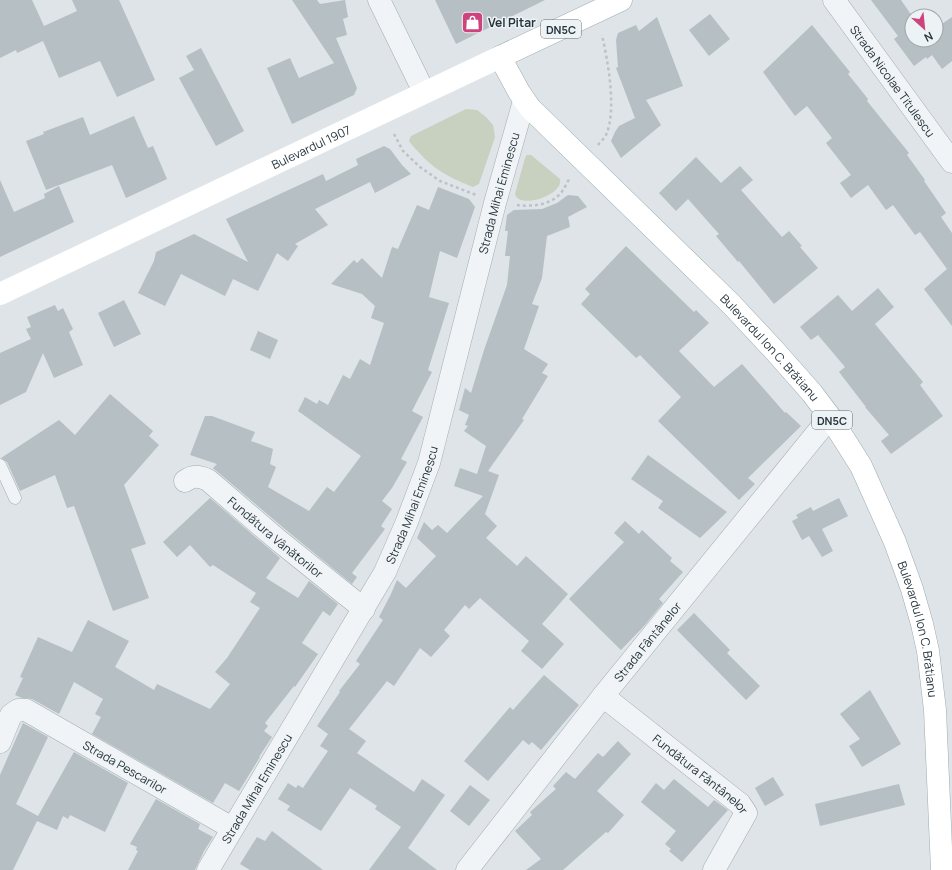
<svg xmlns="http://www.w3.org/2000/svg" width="952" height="870" viewBox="0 0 952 870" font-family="Manrope,sans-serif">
<rect width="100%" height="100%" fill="#dee4e7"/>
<g fill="#c8d1bf">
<path d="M466,109L477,110L486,117L493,125L495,137L479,184L473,187C443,175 430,167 409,141L411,136Z"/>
<path d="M527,155H531L560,179C564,195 519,210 515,194L525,158Z"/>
</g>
<g fill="#b5bfc4">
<polygon points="0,0 32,0 44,26 77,11 72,0 119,0 155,80 117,97 100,61 59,78 43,41 17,53 16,50 0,58"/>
<polygon points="292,0 317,0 320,4 345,0 348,17 343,19 347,35 336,38 357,88 354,95 292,124 267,68 290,58 299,78 334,63"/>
<polygon points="435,0 545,0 456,44"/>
<polygon points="871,0 901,0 912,16 912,40 936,40 936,28 952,17 952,61 942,69 932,55 927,59 926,57 914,66 894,39 898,36"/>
<polygon points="710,14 730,39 709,56 689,30"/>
<polygon points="657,17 683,86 646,100 661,125 621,158 611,141 615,132 619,126 635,118 616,68 618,67 616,40 618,33 636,25 639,31"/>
<polygon points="812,25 850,72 848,74 868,99 867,101 909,153 907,155 925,180 924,181 946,213 941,217 952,233 952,326 924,289 947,269 920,232 915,235 893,205 886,210 868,185 851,198 840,183 851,175 826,143 832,138 807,106 795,116 763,72"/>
<polygon points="201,48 244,131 216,146 179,78 194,70 186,56"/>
<polygon points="134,116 148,148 153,146 167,179 126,198 112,165 46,190 26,141 44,134 43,132 83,117 90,135"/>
<polygon points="384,146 390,149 402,165 411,174 375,193 370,182 315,209 328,225 295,244 298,246 288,261 277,253 258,291 233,279 225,296 181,274 165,306 138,293 154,261 156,252 194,234 248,262 226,219 323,174 326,181 358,165 356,159"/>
<polygon points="696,157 721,183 740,166 753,180 741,190 782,237 789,231 802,246 800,247 818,268 774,304 739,261 738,262 716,236 719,234 688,199 676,211 659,193"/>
<polygon points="0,180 14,212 45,198 44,194 59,186 74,222 0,257"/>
<polygon points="438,187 469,199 475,207 457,258 440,251 429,297 449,303 428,370 432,372 412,411 423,417 401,459 407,462 392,488 382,501 392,509 381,526 385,529 352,573 357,577 352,584 286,530 213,468 217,464 190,455 205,416 212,416 255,432 251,441 273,449 270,464 276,467 268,487 309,511 327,487 334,492 361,456 298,411 305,397 317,404 319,400 328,405 343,375 350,379 360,359 370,365 384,323 371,318 375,306 362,294 331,284 354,260 357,263 362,258 382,278 392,247 398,249 417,205 429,210"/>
<polygon points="568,195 578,196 587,207 568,217 570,227 547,236 542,278 532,304 539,306 524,349 548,364 542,373 548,376 522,419 524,420 488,471 499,475 485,514 497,526 486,538 517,566 526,556 568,594 542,624 564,644 542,669 521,651 529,641 480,598 469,609 465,605 444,630 450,636 431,657 420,648 394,686 387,681 349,729 366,741 357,753 414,792 422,779 445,795 408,848 437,870 369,870 401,827 375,809 377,806 350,788 321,831 287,810 290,806 278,799 288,783 296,788 298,785 303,788 328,751 320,746 328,734 317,726 340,692 339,691 360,664 356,661 383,620 379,617 391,594 397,580 406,588 436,556 417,538 424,522 432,530 438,525 447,533 483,496 454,486 460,468 477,474 486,446 464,431 468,426 465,425 469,415 459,410 465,388 471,393 484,350 507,285 510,256 505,256 508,231 505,231 507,215 514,210 542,209 557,203"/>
<polygon points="626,246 694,312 696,310 709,323 679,351 714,387 742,364 785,413 786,412 801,426 748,478 755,484 739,500 658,421 681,397 640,355 636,358 581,304 590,294 585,289"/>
<polygon points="878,288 894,307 875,324 923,382 920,385 943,416 891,454 881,441 889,435 865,407 866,407 839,372 845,367 818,335 811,340 800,327 838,295 852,311"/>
<polygon points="124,300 141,334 114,347 98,313"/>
<polygon points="55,305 58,311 63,308 73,329 69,332 83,365 54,378 43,353 26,392 0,405 0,353 31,339 26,329 31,327 27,317"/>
<polygon points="258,331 278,340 270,359 250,350"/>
<polygon points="110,394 153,431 149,436 159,445 124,485 146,544 131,549 149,598 113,611 74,506 67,508 55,475 20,491 7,462 1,458 59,420 75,435"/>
<polygon points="648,455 727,512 700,538 658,508 663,501 631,479"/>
<polygon points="210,498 280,558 266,578 298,598 309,581 338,604 330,616 323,611 302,643 318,654 295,687 294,686 265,723 268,726 264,731 272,737 259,757 260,757 239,791 225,783 213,803 92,734 101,717 95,714 103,699 74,682 59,714 32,699 22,698 15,695 23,678 20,677 38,637 72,652 88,620 129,641 115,667 154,690 157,684 210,709 230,684 215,672 227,658 260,608 250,602 256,593 213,565 210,567 190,545 177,557 163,542"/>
<polygon points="839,498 848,516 822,529 833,551 822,557 809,536 802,540 792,521 798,518 796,515 811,507 813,511"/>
<polygon points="625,521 639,534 642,530 672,558 670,561 683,572 659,599 663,603 644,626 621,650 569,599 624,542 614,533"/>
<polygon points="694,613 730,650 727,653 760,686 746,700 677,630"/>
<polygon points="544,675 579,705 541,750 532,742 529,745 523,740 488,781 464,761 510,707 513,710"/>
<polygon points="870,690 901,744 862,767 849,746 860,739 840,714"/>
<polygon points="23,723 48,737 16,804 38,816 74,752 128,783 105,832 70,815 68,819 63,816 57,830 37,821 13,870 0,870 0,775"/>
<polygon points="618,741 631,754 597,791 624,815 608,833 606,832 563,870 526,870 541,859 515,831 532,815 530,812 556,789 553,786 566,772 575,779 598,753 603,757"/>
<polygon points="773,777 784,795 765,806 755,788"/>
<polygon points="674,779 708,807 714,800 728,810 682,862 669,851 671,849 665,844 676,831 641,802 656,783 664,790"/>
<polygon points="899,784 905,805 820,826 815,804"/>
<polygon points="470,785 490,800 469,826 450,811"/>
<polygon points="156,799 200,824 198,829 213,837 204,851 195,870 128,870 138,851 136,850 137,847 130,844"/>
<polygon points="272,831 323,870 250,870 240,864 257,837 265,841"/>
</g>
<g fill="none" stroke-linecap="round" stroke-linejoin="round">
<defs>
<polyline id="service" points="0,465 15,498"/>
<g id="minor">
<path id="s1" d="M834,0L952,162"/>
<path id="s2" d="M185,481C193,475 199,476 208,480L278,540L364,609"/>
<path id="s3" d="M603,696L740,804L746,813L714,870"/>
<path id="s4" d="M0,742L11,715L18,710H26L232,828"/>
<path id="s5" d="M208,870L385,572L406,524L429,463L495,203L524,101"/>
<path id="s6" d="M467,870L603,696L830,417"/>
</g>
<polyline id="tertiary" points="379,0 424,92"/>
<g id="primary">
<path id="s8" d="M621,0L500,57L519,92L530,108L731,304L774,350L812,393L830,417L861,466L895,542L912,589L922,624L928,651L935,710L942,870"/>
</g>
</defs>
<use href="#service" stroke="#a3acb1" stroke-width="13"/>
<use href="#minor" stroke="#a3acb1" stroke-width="23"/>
<use href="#tertiary" stroke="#a3acb1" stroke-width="23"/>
<use href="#primary" stroke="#9dacb3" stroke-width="23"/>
<g stroke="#bcc2c6" stroke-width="2.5" stroke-dasharray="3 3" stroke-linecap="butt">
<polyline points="394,134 403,151 420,167 440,181 476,195"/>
<path d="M598,145C600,142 604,139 606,135C617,110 608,62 602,35"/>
<path d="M517,205C532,207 554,205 563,190C565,187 567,183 569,179"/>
</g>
<use href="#service" stroke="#f0f4f6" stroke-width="12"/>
<use href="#minor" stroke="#f0f4f6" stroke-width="22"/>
<use href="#tertiary" stroke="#f0f4f6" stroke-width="22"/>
<path stroke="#fff" stroke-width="22" id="s7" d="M0,294L500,57"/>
<use href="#primary" stroke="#fff" stroke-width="22"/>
</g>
<defs>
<symbol id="shop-square" viewBox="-11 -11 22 22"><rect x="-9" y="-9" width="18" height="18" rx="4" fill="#cc437d" stroke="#edf2f5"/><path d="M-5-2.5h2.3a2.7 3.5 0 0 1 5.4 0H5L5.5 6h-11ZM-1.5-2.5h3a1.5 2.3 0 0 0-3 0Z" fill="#fff"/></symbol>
</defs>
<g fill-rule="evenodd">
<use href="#shop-square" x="460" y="10" width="25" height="25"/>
</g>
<g text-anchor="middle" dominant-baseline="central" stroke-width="3" stroke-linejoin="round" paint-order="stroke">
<g fill="#edf2f5" stroke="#626e75" stroke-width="1">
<rect x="541" y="20" width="40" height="18" rx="3"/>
<rect x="812" y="411" width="40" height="18" rx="3"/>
</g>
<g font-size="11" font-weight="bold" fill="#27353e">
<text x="561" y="29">DN5C</text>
<text x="832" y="420">DN5C</text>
</g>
<g font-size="12" font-weight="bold" fill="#27353e" stroke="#edf2f5" text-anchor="start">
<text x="488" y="22">Vel Pitar</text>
</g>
<g font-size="12" fill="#27353e" stroke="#edf2f5">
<text stroke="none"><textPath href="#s1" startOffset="100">Strada Nicolae Titulescu</textPath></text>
<text stroke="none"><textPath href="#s7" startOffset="344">Bulevardul 1907</textPath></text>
<text stroke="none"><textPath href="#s5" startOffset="743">Strada Mihai Eminescu</textPath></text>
<text stroke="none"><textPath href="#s8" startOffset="532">Bulevardul Ion C. Brătianu</textPath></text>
<text stroke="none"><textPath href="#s5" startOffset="419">Strada Mihai Eminescu</textPath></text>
<text stroke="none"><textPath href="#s2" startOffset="113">Fundătura Vânătorilor</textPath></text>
<text stroke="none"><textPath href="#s8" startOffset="856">Bulevardul Ion C. Brătianu</textPath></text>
<text stroke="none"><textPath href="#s6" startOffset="291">Strada Fântânelor</textPath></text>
<text stroke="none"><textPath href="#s4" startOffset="160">Strada Pescarilor</textPath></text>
<text stroke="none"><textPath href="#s3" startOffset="125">Fundătura Fântânelor</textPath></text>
<text stroke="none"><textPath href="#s5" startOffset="95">Strada Mihai Eminescu</textPath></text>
</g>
</g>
<g transform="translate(924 28) rotate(153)"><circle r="19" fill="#edf2f5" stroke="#9ea6ac"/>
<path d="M0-3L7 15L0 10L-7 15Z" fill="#cc437d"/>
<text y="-6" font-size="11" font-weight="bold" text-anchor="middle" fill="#27353e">N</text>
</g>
</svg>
